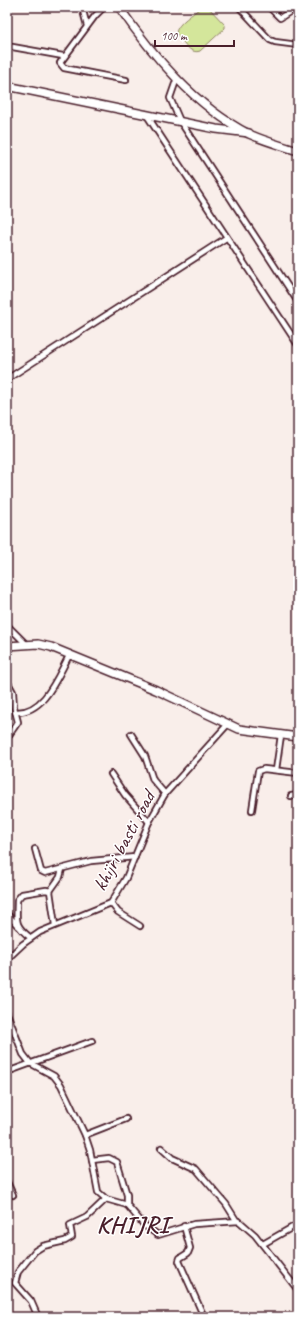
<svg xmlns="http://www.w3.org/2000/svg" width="305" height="1324" viewBox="0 0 305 1324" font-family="Caveat,sans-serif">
<rect width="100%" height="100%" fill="#f9eeea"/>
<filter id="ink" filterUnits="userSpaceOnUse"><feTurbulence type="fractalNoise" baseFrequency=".025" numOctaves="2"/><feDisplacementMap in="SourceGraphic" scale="8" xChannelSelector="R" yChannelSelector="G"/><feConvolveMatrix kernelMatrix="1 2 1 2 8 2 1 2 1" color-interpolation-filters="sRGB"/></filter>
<g filter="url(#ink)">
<path fill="#d4e69b" stroke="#8f8263" d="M201,7H208L225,25V28L200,51C189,55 183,40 176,33C177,23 194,14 201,7Z"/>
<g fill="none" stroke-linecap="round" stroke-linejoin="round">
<defs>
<g id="street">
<polyline points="82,7 87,26"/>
<polyline points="104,7 95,16 60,63 64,68 126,80"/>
<polyline points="239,7 270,40 275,42 298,45"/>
<polyline points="269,7 280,18 297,7"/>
<polyline points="7,46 63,56"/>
<polyline points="177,78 170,98 180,121 298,302"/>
<polyline points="146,114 298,345"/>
<polyline points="7,379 226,238"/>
<polyline points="7,625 26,644"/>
<polyline points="7,681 13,692 14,707 18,722 7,738"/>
<path d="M15,712C45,714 58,675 70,654"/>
<polyline points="131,734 145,756 153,780 165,794"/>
<polyline points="276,770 281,735"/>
<polyline points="111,774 125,795 149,822"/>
<polyline points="291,796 298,795"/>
<polyline points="252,810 258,771 264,769 298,773"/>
<polyline points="35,849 41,871 45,873 91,861 135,857"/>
<polyline points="50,891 60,877 62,869"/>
<polyline points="111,903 118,912 140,926"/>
<polyline points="7,914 18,926"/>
<path d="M31,938C13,925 17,920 17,900L22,894L46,890L50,891L55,925"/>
<polyline points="7,959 23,944 40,932 111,903 126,878 149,822 165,794 228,724"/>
<polyline points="7,1013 23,1054 30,1063 54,1076 61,1085 85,1135 90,1150 98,1192 106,1199 127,1205 144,1225 158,1235 194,1224 239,1221 255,1235 298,1290"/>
<polyline points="7,1072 92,1041"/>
<polyline points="85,1135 126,1119"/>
<polyline points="161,1148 172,1158 196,1169 226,1204 236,1220"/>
<polyline points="92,1160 109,1158 117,1162 127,1195 127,1205"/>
<polyline points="7,1182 13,1195"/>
<polyline points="184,1226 190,1248 188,1253 180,1258 179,1261 204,1317"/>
<polyline points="263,1244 298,1224"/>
<polyline points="38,1317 31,1301 15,1283 18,1272 35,1251 43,1246 65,1241 72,1237 70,1225 87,1217 106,1199"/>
</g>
<g id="secondary">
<path d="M119,7C153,56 195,106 249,134C265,141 282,146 298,151"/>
<polyline points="7,86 216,129 249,133"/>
<polyline points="7,646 38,644 51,647 156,690 239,729 298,737"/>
</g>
</defs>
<use href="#street" stroke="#4a1f2b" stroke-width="8"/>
<use href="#secondary" stroke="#4a1f2b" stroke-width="10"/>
<use href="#street" stroke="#fff" stroke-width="4.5"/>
<use href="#secondary" stroke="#fff" stroke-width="7"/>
</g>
</g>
<g text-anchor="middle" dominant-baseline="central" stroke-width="3" stroke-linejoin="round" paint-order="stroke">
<g font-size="20" fill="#4a1f2b" stroke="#fff">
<text transform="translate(124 841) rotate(-62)">khijri basti road</text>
</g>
<g font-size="24" font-weight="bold" letter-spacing="1" fill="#4a1f2b" stroke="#fff">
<text x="133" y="1225">KHIJRI</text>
</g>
</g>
<rect width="305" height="1324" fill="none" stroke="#fff" stroke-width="24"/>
<rect x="12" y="12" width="281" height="1300" fill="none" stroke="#4a1f2b" stroke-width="1.5" filter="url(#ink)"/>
<path d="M155 40v6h79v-6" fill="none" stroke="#4a1f2b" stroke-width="2"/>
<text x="161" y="40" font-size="12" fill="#4a1f2b" stroke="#ffffff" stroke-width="3" paint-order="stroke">100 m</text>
</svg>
